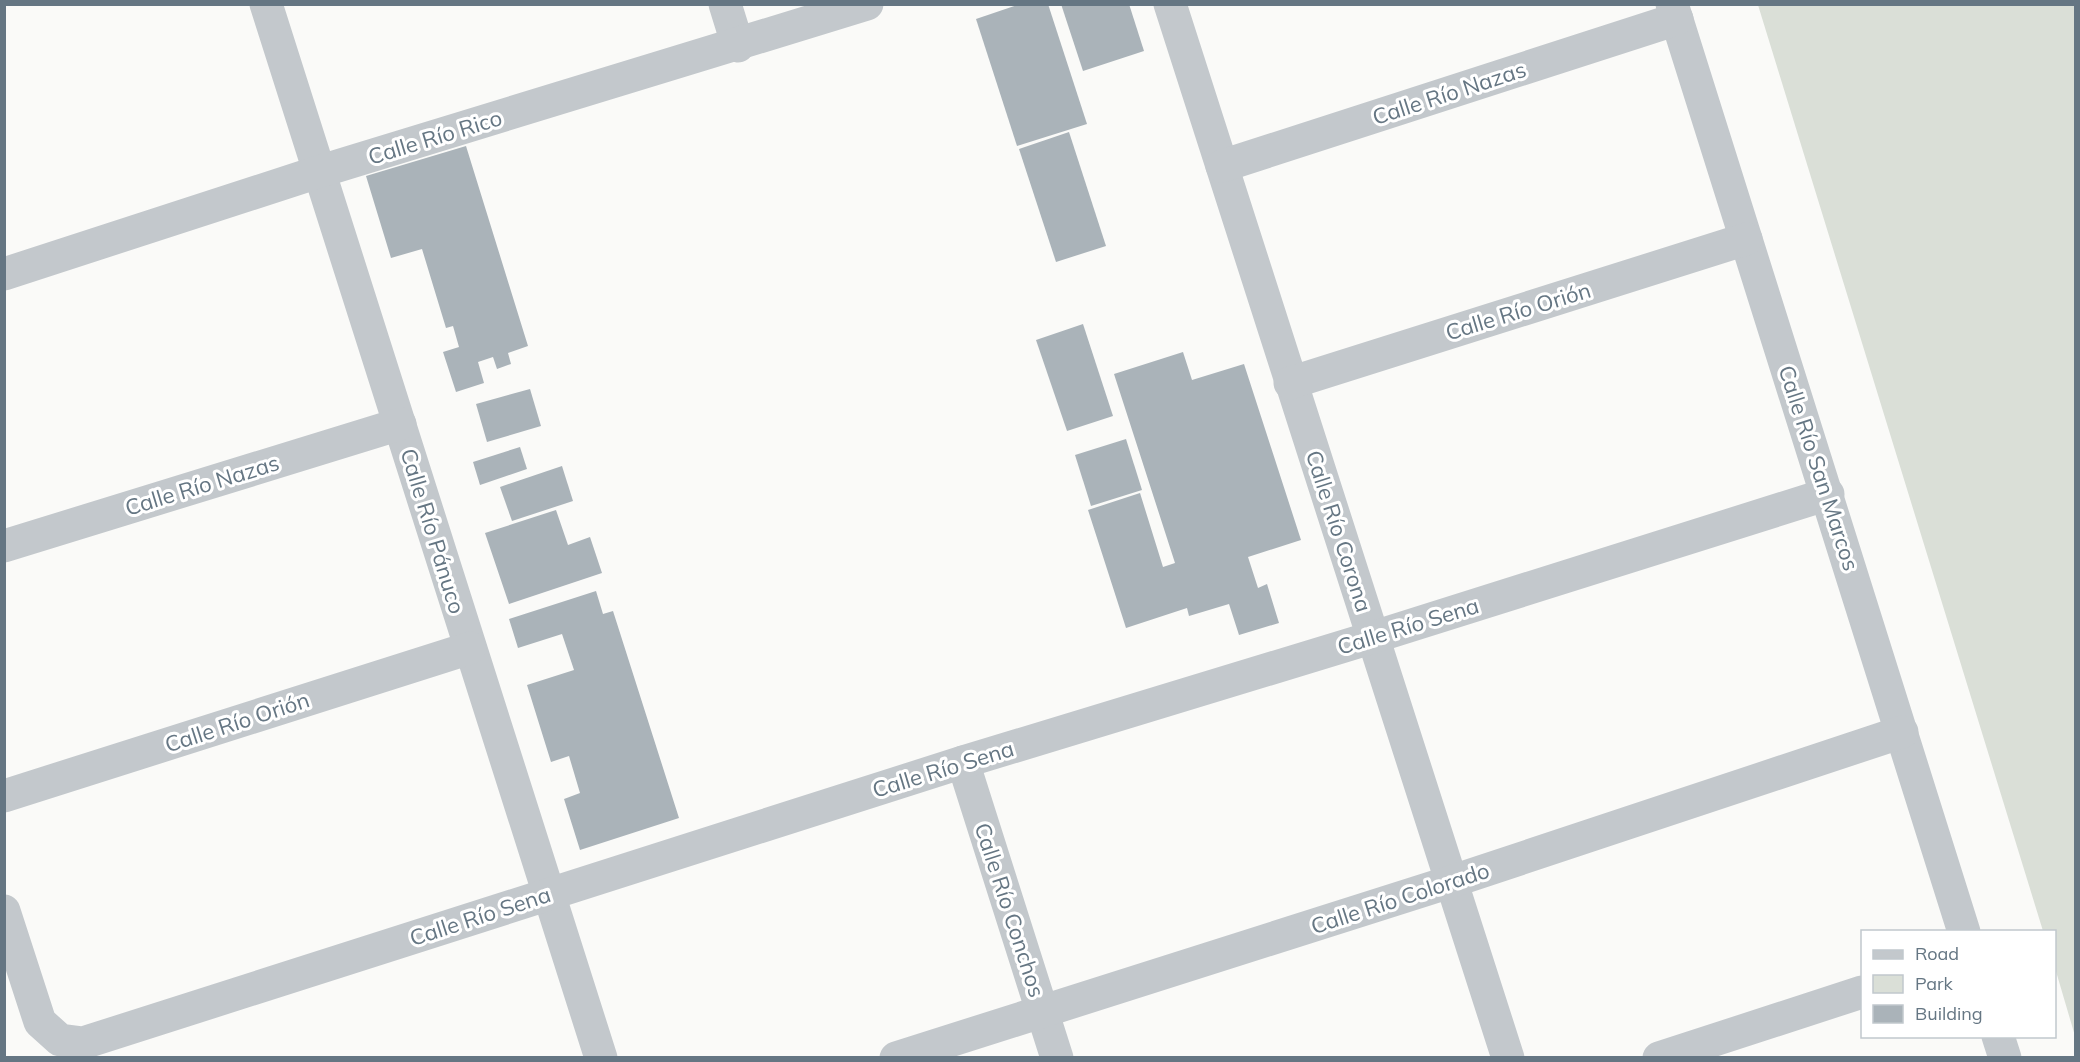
<svg xmlns="http://www.w3.org/2000/svg" width="2080" height="1062" viewBox="0 0 2080 1062" font-family="Mulish,sans-serif">
<rect width="100%" height="100%" fill="#fafaf8"/>
<polygon fill="#dadfd7" points="1758,5 2075,5 2075,1036 2055,968 2054,932 2043,931"/>
<g fill="#aab3b9">
<polygon points="1020,4 1048,4 1087,124 1017,146 976,19"/>
<polygon points="1061,4 1129,4 1144,51 1083,71"/>
<polygon points="1069,132 1106,246 1056,262 1019,149"/>
<polygon points="466,146 528,346 508,353 511,364 497,369 493,357 478,362 484,383 456,392 443,352 459,347 453,326 446,328 422,249 391,258 366,176"/>
<polygon points="1083,324 1113,416 1067,431 1036,340"/>
<polygon points="1183,352 1192,380 1244,364 1301,540 1248,557 1258,588 1267,584 1279,623 1239,635 1229,604 1189,616 1187,608 1126,628 1088,510 1140,493 1163,567 1175,563 1114,374"/>
<polygon points="530,389 541,426 487,442 476,404"/>
<polygon points="1126,439 1142,490 1091,506 1075,455"/>
<polygon points="520,447 527,469 480,485 473,462"/>
<polygon points="562,466 573,501 512,521 500,487"/>
<polygon points="556,510 568,545 590,537 602,573 509,604 485,533"/>
<polygon points="596,591 603,614 613,611 679,818 580,850 564,799 580,793 569,756 551,762 527,685 574,670 562,634 518,648 509,619"/>
</g>
<g fill="none" stroke-linecap="round" stroke-linejoin="round">
<g stroke="#c3c8cc" stroke-width="33">
<polyline points="266,4 601,1058"/>
<polyline points="725,4 738,46"/>
<polyline points="1170,4 1508,1058"/>
<polyline points="1672,4 1964,932"/>
<polyline points="1222,166 1677,19"/>
<polyline points="4,274 318,172 867,4"/>
<polyline points="1290,383 1746,239"/>
<polyline points="4,546 400,424"/>
<polyline points="963,762 1057,1058"/>
<polyline points="4,796 470,648"/>
<polyline points="4,911 40,1022 60,1040 83,1043 963,762 1374,637 1828,494"/>
<polyline points="1998,1036 2005,1058"/>
<polyline points="896,1058 1453,881 1902,732"/>
<polyline points="1659,1058 1862,992"/>
</g>
</g>
<g text-anchor="middle" dominant-baseline="central" stroke-width="6" stroke-linejoin="round" paint-order="stroke">
<g font-size="22" fill="#657683" stroke="#fff">
<text transform="translate(1449 93) rotate(-18)">Calle Río Nazas</text>
<text transform="translate(435 137) rotate(-17)">Calle Río Rico</text>
<text transform="translate(1518 311) rotate(-17)">Calle Río Orión</text>
<text transform="translate(1819 468) rotate(72)">Calle Río San Marcos</text>
<text transform="translate(202 485) rotate(-17)">Calle Río Nazas</text>
<text transform="translate(433 531) rotate(73)">Calle Río Pánuco</text>
<text transform="translate(1339 531) rotate(72)">Calle Río Corona</text>
<text transform="translate(1408 626) rotate(-17)">Calle Río Sena</text>
<text transform="translate(237 722) rotate(-18)">Calle Río Orión</text>
<text transform="translate(943 769) rotate(-17)">Calle Río Sena</text>
<text transform="translate(1400 898) rotate(-18)">Calle Río Colorado</text>
<text transform="translate(1010 910) rotate(72)">Calle Río Conchos</text>
<text transform="translate(480 916) rotate(-18)">Calle Río Sena</text>
</g>
</g>
<rect width="2080" height="1062" fill="none" stroke="#657683" stroke-width="12"/>
<rect x="1861" y="930" width="195" height="108" fill="#ffffff" stroke="#c1c8cd" stroke-width="1.5"/>
<rect x="1873" y="950" width="30" height="9" fill="#c3c8cc" stroke="#c1c8cd" stroke-width="1.5"/>
<text x="1915" y="960" font-size="18" fill="#657683">Road</text>
<rect x="1873" y="975" width="30" height="18" fill="#dadfd7" stroke="#c1c8cd" stroke-width="1.5"/>
<text x="1915" y="990" font-size="18" fill="#657683">Park</text>
<rect x="1873" y="1005" width="30" height="18" fill="#aab3b9" stroke="#c1c8cd" stroke-width="1.5"/>
<text x="1915" y="1020" font-size="18" fill="#657683">Building</text>
</svg>
